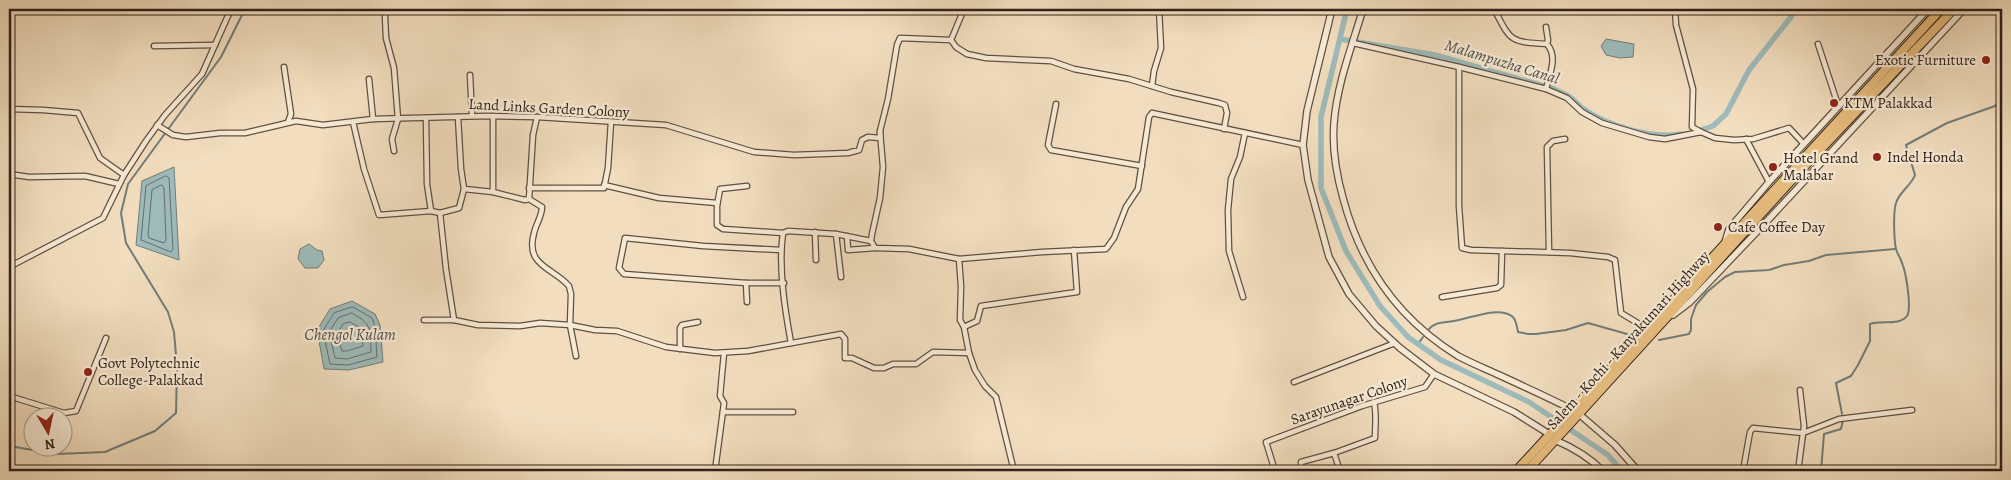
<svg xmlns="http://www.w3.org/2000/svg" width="2011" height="480" viewBox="0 0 2011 480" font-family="Alegreya,serif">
<rect width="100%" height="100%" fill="#f2debf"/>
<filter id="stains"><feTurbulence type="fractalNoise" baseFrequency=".004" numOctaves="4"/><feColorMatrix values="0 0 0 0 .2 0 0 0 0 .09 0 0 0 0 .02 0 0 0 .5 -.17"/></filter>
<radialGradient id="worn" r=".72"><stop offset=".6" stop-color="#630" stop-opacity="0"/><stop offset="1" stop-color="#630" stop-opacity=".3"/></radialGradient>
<g fill="#9dbbba" stroke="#717d7a">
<polygon points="1606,39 1634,44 1633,57 1620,58 1606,55 1601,46"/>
<polygon points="174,167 179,260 136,245 142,181"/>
<polygon points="309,244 317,250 322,251 324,260 318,268 305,268 298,259 300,249"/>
<polygon points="352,301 375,314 380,325 383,362 349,370 324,369 317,330 330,309"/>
</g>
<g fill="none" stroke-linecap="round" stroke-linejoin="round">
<g stroke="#666e6a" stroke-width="1">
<polygon points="166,176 169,178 173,249 171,252 141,240 146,186"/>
<polygon points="162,185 164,188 166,240 164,243 149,238 148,235 152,190"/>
<polygon points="353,307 372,318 375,327 377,357 348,365 330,364 323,331 334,313"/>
<path d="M352,313C373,325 370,329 371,352L347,359L335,358L329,332L338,318Z"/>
<polygon points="350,322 361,328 363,346 347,351 342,351 337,334 343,324"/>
</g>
<g stroke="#717d7a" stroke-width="2">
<path d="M1429,329C1437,321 1444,323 1454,321C1469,319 1499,305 1513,317C1516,320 1517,327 1518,332L1528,334H1536L1566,330L1588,323L1627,334"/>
<polyline points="1659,340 1689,334 1691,330 1691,319 1696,305 1707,292 1725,277 1735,272 1769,270 1784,265 1809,261 1826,255 1895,249"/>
<polyline points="1418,344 1423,337"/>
<path d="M1842,414L1836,383L1851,376L1858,365L1870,341V324C1881,320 1899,326 1907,316C1912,308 1906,272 1902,263C1901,258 1897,254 1896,249C1894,240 1893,212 1896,203C1899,192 1911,186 1915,175L1906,145L1947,123L1995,106L2001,99L1999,72L2002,70"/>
<polyline points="9,446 57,454 105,452 155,431 176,413 177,367 174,332 168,312 126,243 121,213 128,184 221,57 245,9"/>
<polyline points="1821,471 1824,434 1841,429 1843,420"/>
</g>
<g stroke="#9dbbba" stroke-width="5.5">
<polyline points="1347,9 1321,117 1321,188 1346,251 1380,306 1408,337 1441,360 1529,402 1608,455 1622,471"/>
<path d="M1340,39L1435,55L1554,89C1559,92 1566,94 1571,98C1575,101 1578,105 1582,108C1607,126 1651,139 1681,134"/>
<polyline points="1695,132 1713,126 1726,114 1749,70 1791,17 1793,9"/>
</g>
<defs>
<g id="minor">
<polyline points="387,9 385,17 386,38 394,68 398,119 392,139 394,151"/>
<polyline points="964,9 951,40 956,47 967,54 986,58 1051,61 1074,69 1129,79 1171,92 1219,103 1225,105 1227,113 1224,129"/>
<path d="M1494,9C1511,41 1509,42 1547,44"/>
<polyline points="1675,9 1676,25 1693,89 1692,127 1701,132"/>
<path d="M1546,27L1548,40L1547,44C1558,57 1550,73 1546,89"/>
<polyline points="951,40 900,38 897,45 888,99 880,131 883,167 880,198 872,234 871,241 875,248 909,249 959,259"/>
<polyline points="1353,43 1459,67 1459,206 1462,248 1471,250 1570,253 1608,257 1615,260 1621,313 1646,328"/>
<polyline points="1818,44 1838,105"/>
<polyline points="154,46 215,45"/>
<polyline points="284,67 291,114 288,122"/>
<polyline points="1459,67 1546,89 1567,98 1582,112 1602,123 1649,137 1665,139 1701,132 1715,138 1734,140 1753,139 1789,128 1803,143"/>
<polyline points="470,75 472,116"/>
<polyline points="369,79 373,119"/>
<polyline points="1152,86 1154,71 1161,48 1159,9"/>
<polyline points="1056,104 1049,140 1048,145 1051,150 1142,166"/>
<polyline points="9,109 43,110 78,113 100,158 124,175"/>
<polyline points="493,116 493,192"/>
<polyline points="426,118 427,184 431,211"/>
<polyline points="353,122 364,169 379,215 431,211 440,213 459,208 464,189 461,169 458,117"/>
<polyline points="157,125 173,135 186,137 220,133 245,133 296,121 323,125 373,119 488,116 537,117 666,125 754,152 794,155 848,153 859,150 862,140 868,137 880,138 880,131"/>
<polyline points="1746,139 1769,182"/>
<polyline points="9,174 29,177 85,176 119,184"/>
<polyline points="604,185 659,198 717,203"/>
<polyline points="747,186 720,189 717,206 717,225 723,229 783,233 788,231 836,234 841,277"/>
<polyline points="529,188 604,188 608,168 611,122"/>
<path d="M464,189L493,192L525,200L529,199L542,207C542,216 536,224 534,233C525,266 552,267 569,286L571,294L570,325L576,356"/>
<polyline points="529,199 533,135 537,117"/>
<polyline points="440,213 446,269 454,320"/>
<polyline points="815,232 816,260"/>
<path d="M783,233C778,267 785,310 791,343"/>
<polyline points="836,234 871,241"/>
<polyline points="847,236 848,250 875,248"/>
<polyline points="781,250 703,246 625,238 619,268 624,274 746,283 784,283"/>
<polyline points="1549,252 1547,147 1553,141 1565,139"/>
<polyline points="9,267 103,218 124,175 146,141 165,115 202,74 231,9"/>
<polyline points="746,283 747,302"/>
<polyline points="1243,297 1229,251 1228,210 1231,179 1240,157 1245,133"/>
<polyline points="1442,297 1497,288 1501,285 1502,251"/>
<polyline points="424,320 454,320 478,325 520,326 540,323 570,325 595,330 617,331 666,347 715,353 748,351 841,334 845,339 845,358 852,358 874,368 884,368 893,364 916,364 933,352 969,353"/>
<polyline points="964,327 977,321 981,306 1077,292 1074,250"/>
<polyline points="680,349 680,328 682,325 698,322"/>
<polyline points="1294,382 1395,343"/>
<polyline points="9,396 64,413 76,411 106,338"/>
<polyline points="723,412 793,412"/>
<path d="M1334,453L1375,438C1375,425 1377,415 1374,402"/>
<polyline points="715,471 724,403 720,396 724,353"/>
<polyline points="1014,471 996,397 985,386 975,370 969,353 964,327 960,320 961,286 959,259 1042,252 1106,249 1114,238 1126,207 1138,189 1149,117 1152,113 1303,145"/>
<polyline points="1275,471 1266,442 1362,406 1425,387 1434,374"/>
<polyline points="1301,471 1301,462 1334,453 1340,471"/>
<polyline points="1743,471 1750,432 1753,428 1803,433 1839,419 1912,410"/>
<polyline points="1798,471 1804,426 1800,390"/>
</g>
<g id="tertiary">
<polyline points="1332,9 1307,111 1303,145 1308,180 1329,257 1349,294 1376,326 1400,348 1434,374 1514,412 1549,434"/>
<path d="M1363,9C1352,46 1337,84 1334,123C1332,148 1336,173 1343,198C1361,266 1398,319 1458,356C1471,363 1486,369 1499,375C1523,386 1547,397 1571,409"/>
<polyline points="1725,242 1729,229 1769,182 1928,9"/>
<polyline points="1673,315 1690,302 1768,220 1964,9"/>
<polyline points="1579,414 1615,445 1638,471"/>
<path d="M1555,440C1574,448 1589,457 1603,471"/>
</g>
<g id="trunk">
<polyline points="1516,471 1941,9"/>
<polyline points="1527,471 1800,171 1954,9"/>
</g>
</defs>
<use href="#minor" stroke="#605042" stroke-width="7"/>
<use href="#tertiary" stroke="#605042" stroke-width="8"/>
<use href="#trunk" stroke="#2f2019" stroke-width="10"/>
<use href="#minor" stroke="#f7ead5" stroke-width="4.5"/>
<use href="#tertiary" stroke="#f7ead5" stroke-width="5.5"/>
<use href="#trunk" stroke="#e9bf80" stroke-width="8"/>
</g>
<g fill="#8f2418" stroke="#f7ead5" stroke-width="2">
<circle cx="1986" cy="60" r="5"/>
<circle cx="1834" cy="103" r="5"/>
<circle cx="1877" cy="157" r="5"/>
<circle cx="1773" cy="167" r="5"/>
<circle cx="1718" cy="227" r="5"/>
<circle cx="88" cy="372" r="5"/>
</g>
<g text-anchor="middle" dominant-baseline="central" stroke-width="4.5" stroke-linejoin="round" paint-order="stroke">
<g font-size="15" fill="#2f2019" stroke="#f7ead5" text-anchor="start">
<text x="1976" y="60" text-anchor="end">Exotic Furniture</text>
<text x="1844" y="103">KTM Palakkad</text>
<text x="1887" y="157">Indel Honda</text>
<text x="1783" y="158">Hotel Grand<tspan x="1783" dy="17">Malabar</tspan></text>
<text x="1728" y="227">Cafe Coffee Day</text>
<text x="98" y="363">Govt Polytechnic<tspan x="98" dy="17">College-Palakkad</tspan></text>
</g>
<g font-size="15" fill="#2f2019" stroke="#f7ead5">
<text transform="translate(549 108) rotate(3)">Land Links Garden Colony</text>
<text transform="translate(1628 340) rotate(-48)">Salem - Kochi - Kanyakumari Highway</text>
<text transform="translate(1349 400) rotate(-19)">Sarayunagar Colony</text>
</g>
<g font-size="16" font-style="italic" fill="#504e49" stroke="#f7ead5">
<text transform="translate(1502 62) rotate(17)">Malampuzha Canal</text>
<text x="350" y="335">Chengol Kulam</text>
</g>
</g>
<rect width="2011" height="480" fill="none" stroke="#f2debf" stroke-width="30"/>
<rect x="10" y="10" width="1991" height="460" fill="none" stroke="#2f2019" stroke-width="2.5"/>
<rect x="15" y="15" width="1981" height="450" fill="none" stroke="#2f2019"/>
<g transform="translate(48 432) rotate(171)"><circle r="24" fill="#f7ead5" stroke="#a7998a"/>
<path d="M0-4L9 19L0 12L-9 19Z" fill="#8f2418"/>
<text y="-8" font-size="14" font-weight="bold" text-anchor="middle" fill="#2f2019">N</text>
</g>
<rect width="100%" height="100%" filter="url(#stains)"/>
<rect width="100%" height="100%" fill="url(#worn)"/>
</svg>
